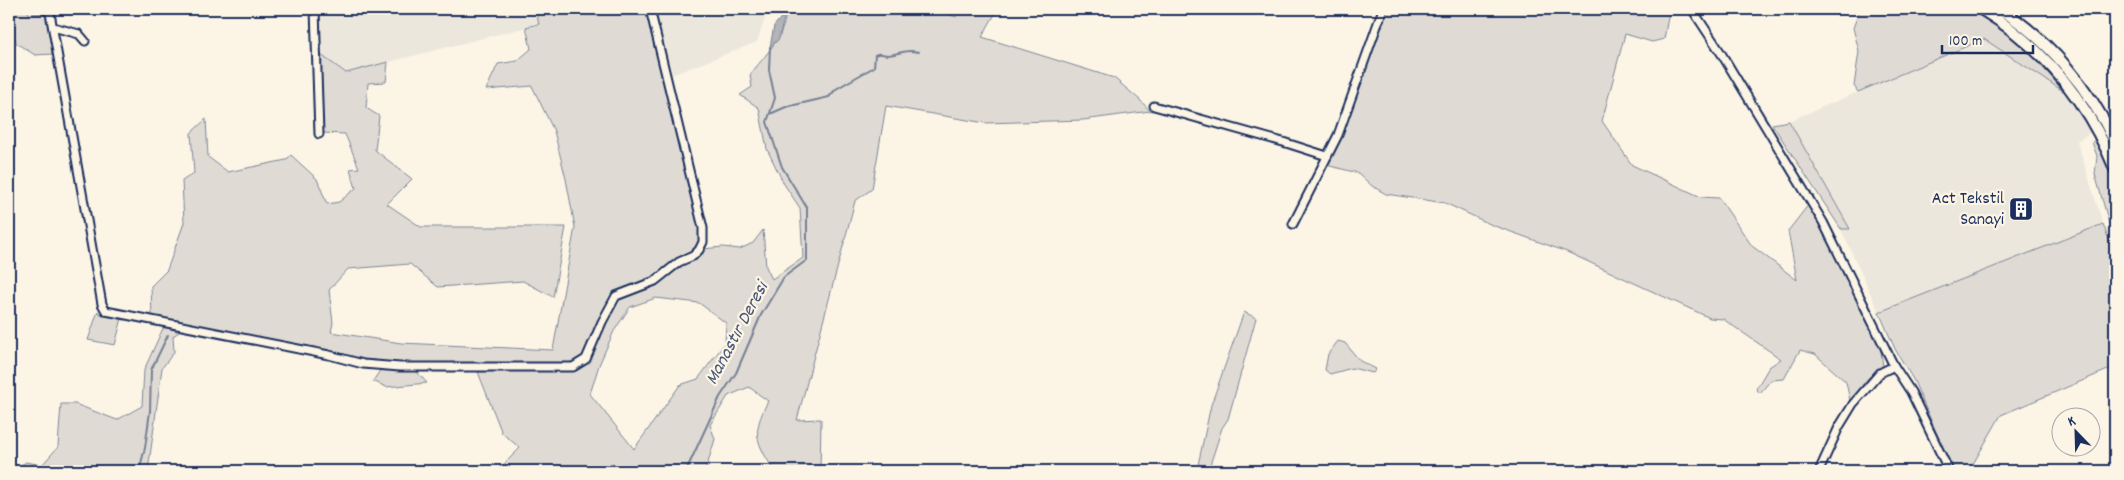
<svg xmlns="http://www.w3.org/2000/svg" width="2124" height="480" viewBox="0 0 2124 480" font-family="Dekko,sans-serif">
<rect width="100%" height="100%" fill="#fcf5e5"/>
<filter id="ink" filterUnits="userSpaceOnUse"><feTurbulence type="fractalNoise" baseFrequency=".02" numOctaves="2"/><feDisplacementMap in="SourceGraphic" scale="10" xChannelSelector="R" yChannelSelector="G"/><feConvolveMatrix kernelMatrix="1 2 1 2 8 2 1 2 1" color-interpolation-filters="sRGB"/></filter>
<g filter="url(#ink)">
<g fill="#ece7dc">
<polygon points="318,9 535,9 539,24 346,73 321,55"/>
<polygon points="655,9 768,9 757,42 672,75"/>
<polygon points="1984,39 2063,91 2075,102 2093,131 2077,141 2103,224 1879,312 1841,229 1849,229 1849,228 1789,121"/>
</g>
<g fill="#dfdbd4" stroke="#7d8599" fill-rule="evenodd">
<polygon points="9,9 27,9 29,14 47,13 54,54 35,55 16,43 12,22 9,22"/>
<polygon points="535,9 647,9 700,228 701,238 692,254 679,258 664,268 652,280 615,294 584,355 573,362 551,364 410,364 369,360 252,336 152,319 151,286 167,270 184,223 182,181 194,173 191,133 206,119 208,157 228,172 286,160 291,155 317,179 327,204 339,202 356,188 350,169 359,168 345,134 322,133 321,55 346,73 388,62 386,82 368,83 366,108 379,116 375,150 412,179 387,204 421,227 566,227 553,297 523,281 438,287 410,264 348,269 329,290 333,323 331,332 401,343 553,350 575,227 566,179 554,131 532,86 486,90 498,64 517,61 531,49 526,27 539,24"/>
<path d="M785,9H934L956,17L959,9H996V12L982,37L1114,78L1140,100L1150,111L1083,120L985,123L886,106L872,189L855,201L797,420L821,419L820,471H774C756,440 751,435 768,401L749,387L728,396L710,425L715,439L706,469L718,471H497L520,448L502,433L478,372L574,369L582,366L591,357L605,322L618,298L636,290L702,249L723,247L740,249L753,243L763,230L766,267L772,279L803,258L800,208L784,184L767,149L759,108L740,95L752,87L750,75C763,57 789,33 785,9ZM656,298L699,303L726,323L725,343L698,379L680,385L634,449L590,394L599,365L614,331L630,307Z"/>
<polygon points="1387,9 1672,9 1669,12 1664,39 1652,42 1625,34 1602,121 1632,165 1701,197 1719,198 1752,246 1797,280 1788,231 1809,204 1880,345 1883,366 1868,378 1850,401 1846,382 1815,354 1800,350 1784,379 1771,380 1760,393 1756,389 1769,367 1781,359 1723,319 1710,318 1567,252 1492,225 1445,203 1386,194 1372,186 1358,173 1326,165 1351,111"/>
<polygon points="1860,9 1972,9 2014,37 2037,60 2063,91 1984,39 1858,92 1854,86 1859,51 1853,28"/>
<polygon points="1789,121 1850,229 1841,229 1772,124"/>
<polygon points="2097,139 2115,180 2115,244 2095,174 2097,156 2092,142"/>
<polygon points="2103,224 2115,256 2115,367 2001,415 1969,471 1953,471 1914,381 1895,349 1879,312"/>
<polygon points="98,311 102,316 122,318 115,345 88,340"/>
<polygon points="1244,312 1256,318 1228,419 1222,428 1208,471 1201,471 1198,465 1211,405"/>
<polygon points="164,326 179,332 173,336 174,352 162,368 148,471 11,471 26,462 42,465 58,447 61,404 75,404 117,420 142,406 144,370"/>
<polygon points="1338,341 1345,343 1360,361 1376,369 1373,373 1352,368 1330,374 1325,370 1328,354"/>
<polygon points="381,369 416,371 427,383 386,387 373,381"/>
</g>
<polygon fill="#b2b4b8" stroke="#767f94" points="785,13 779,39 770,47 774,26"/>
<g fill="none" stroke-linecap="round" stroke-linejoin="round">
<g stroke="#767f94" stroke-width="2">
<polyline points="785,13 786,9"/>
<path d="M770,114L786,107L829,97L836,89L874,67L875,55C881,52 882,55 888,55C901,54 903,49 919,52"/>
<polyline points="139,471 145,448 150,411 151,370 168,335"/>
<polyline points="686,471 720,397 736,373 761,315 784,277 807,260 807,208 782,167 767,122 775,98 769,70 770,47"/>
</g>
<defs>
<g id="minor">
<polyline points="45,9 50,13 102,304 106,311 329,355 363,364 400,367 573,367 586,359 602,322 616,296 655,281 679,262 693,256 699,250 703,242 703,228 650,9"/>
<polyline points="315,9 319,134"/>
<polyline points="1692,9 1721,53 1823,222 1894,366 1911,392 1949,471"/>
<polyline points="53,27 79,34 85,41"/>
<polyline points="1154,106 1283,142 1327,156"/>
<polyline points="1293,224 1338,135 1383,9"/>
<polyline points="1819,471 1839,427 1853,404 1880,373 1894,366"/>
</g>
<g id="secondary">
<path d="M1981,9C2044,47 2088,102 2115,169"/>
<path d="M2000,9C2050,41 2090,89 2115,142"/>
</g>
</defs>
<use href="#minor" stroke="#1b2f5e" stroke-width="11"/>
<use href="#secondary" stroke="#1b2f5e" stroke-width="14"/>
<use href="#minor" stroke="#fcf5e5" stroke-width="7"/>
<use href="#secondary" stroke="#fcf5e5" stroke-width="10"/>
</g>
</g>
<defs>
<symbol id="building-square" viewBox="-11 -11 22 22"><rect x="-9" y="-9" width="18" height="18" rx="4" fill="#1b2f5e" stroke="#fcf5e5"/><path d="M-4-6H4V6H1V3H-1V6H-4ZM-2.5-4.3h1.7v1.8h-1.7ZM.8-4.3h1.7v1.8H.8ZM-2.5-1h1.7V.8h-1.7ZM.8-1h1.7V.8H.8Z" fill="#fff"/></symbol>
</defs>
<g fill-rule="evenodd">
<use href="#building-square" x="2007" y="195" width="28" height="28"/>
</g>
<g text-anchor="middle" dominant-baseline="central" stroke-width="4.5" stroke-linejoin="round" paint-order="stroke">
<g font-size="18" fill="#1b2f5e" stroke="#fcf5e5" text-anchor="end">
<text x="2004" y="199">Act Tekstil<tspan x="2004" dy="21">Sanayi</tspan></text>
</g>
<g font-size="19" font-style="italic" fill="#485779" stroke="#fcf5e5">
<text transform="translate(738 334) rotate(-62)">Manastır Deresi</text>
</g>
</g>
<rect width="2124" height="480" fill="none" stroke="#fcf5e5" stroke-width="30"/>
<rect x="15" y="15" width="2094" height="450" fill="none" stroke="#1b2f5e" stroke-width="2" filter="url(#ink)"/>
<g transform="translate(2076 432) rotate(337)"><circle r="24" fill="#fcf5e5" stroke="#a2a6af"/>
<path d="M0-4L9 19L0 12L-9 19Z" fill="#1b2f5e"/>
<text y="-8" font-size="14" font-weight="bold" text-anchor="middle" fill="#1b2f5e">K</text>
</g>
<path d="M1942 45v8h91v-8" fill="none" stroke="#1b2f5e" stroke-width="2.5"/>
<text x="1949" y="45" font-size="15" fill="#1b2f5e" stroke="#fcf5e5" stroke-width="4" paint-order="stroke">100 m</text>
</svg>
